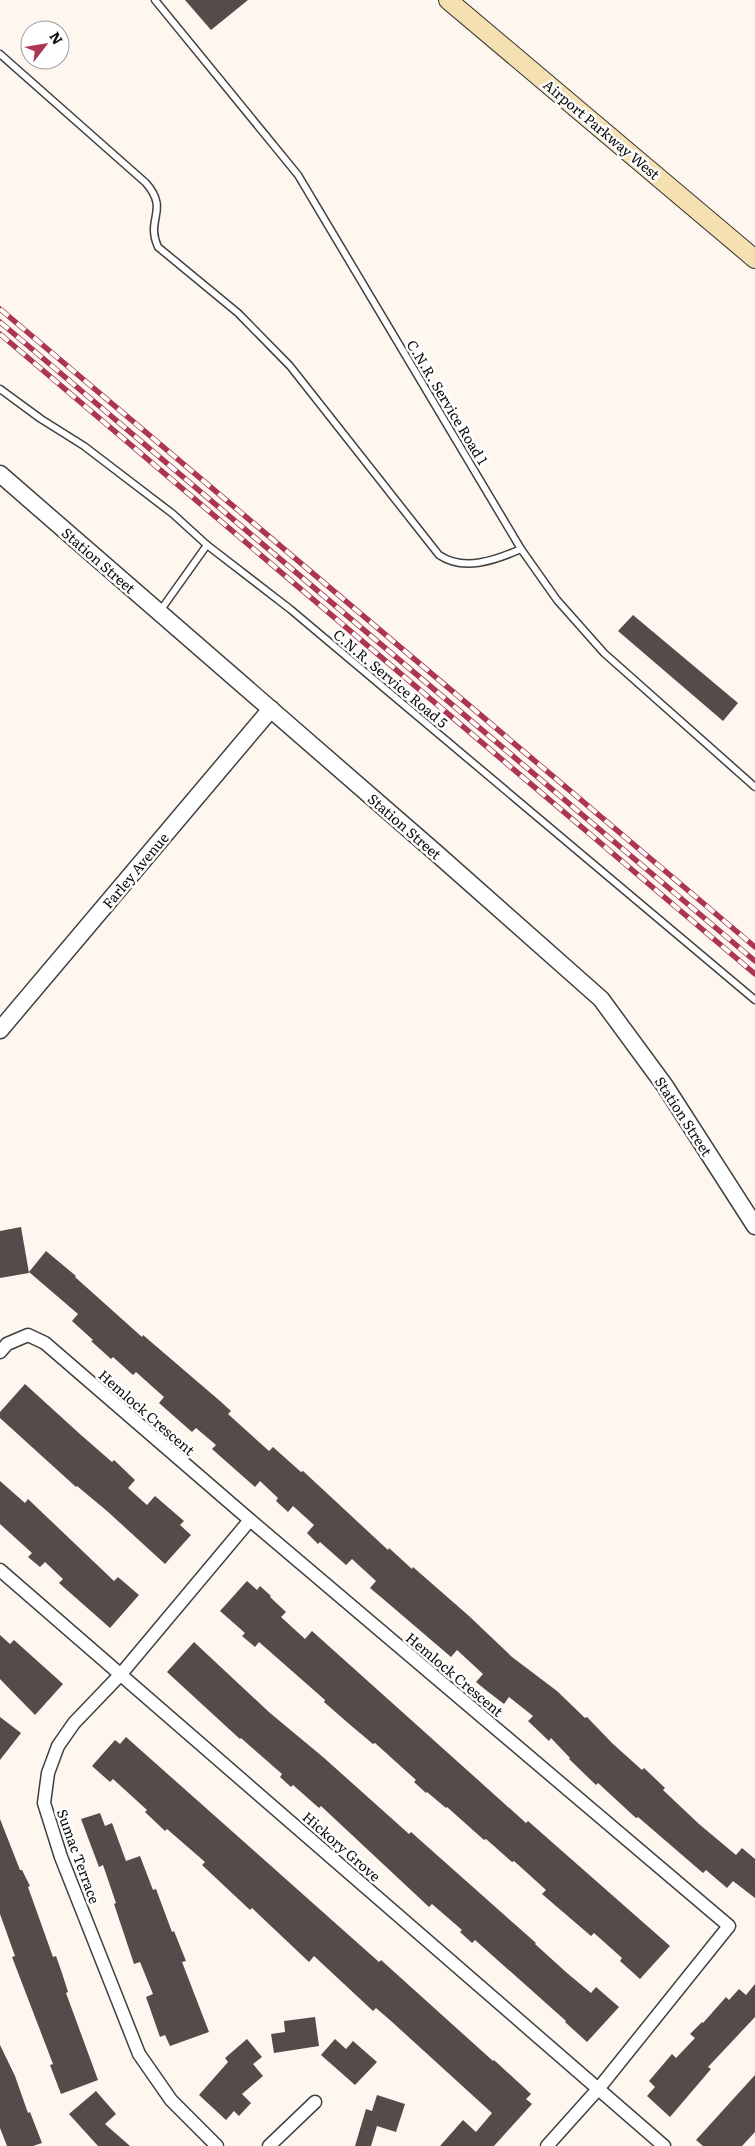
<svg xmlns="http://www.w3.org/2000/svg" width="755" height="2146" viewBox="0 0 755 2146" font-family="Literata,serif">
<rect width="100%" height="100%" fill="#fdf7ef"/>
<g fill="#544c4b">
<polygon points="185,0 248,0 211,30"/>
<polygon points="633,615 738,703 723,721 618,631"/>
<polygon points="21,1227 29,1273 0,1278 0,1231"/>
<polygon points="46,1251 76,1276 75,1277 142,1337 143,1335 220,1401 231,1411 228,1414 269,1451 273,1447 301,1472 303,1471 388,1550 389,1548 412,1569 413,1567 469,1616 512,1657 557,1691 585,1718 587,1717 612,1743 642,1770 644,1768 665,1788 663,1790 699,1824 736,1855 742,1848 755,1859 755,1898 733,1881 727,1888 706,1870 703,1873 638,1817 636,1818 598,1783 596,1785 569,1759 570,1758 551,1738 549,1741 528,1721 533,1716 509,1697 504,1704 487,1691 476,1682 483,1674 457,1650 451,1657 382,1598 370,1588 376,1581 352,1559 346,1565 320,1542 318,1544 307,1533 314,1525 293,1506 288,1512 276,1501 278,1498 260,1481 255,1487 212,1449 216,1445 196,1428 192,1432 159,1403 164,1397 136,1372 133,1375 113,1357 111,1359 91,1341 93,1340 72,1321 78,1314 29,1272"/>
<polygon points="25,1384 81,1435 112,1462 114,1460 135,1480 128,1488 147,1505 155,1496 184,1521 180,1525 191,1535 165,1564 107,1511 77,1486 76,1487 0,1418 0,1412"/>
<polygon points="0,1481 25,1503 28,1499 114,1581 118,1577 139,1595 110,1628 59,1583 63,1579 45,1562 40,1567 28,1557 32,1553 0,1524"/>
<polygon points="247,1581 257,1590 260,1586 271,1596 270,1597 286,1612 281,1617 305,1639 312,1631 526,1823 528,1821 670,1946 640,1979 620,1961 622,1958 594,1933 591,1936 542,1894 546,1890 514,1861 512,1862 486,1839 484,1840 447,1807 446,1808 427,1792 426,1793 414,1782 416,1780 375,1743 373,1744 348,1723 324,1702 325,1700 259,1642 255,1647 242,1636 245,1633 220,1611"/>
<polygon points="0,1635 10,1644 14,1640 63,1684 35,1715 0,1679"/>
<polygon points="194,1642 270,1713 323,1757 409,1834 411,1832 536,1943 535,1944 567,1973 591,1993 596,1987 619,2007 587,2042 565,2022 566,2021 475,1940 472,1943 460,1932 462,1930 432,1904 429,1907 321,1806 319,1808 293,1785 291,1787 280,1777 282,1774 241,1738 240,1739 229,1729 167,1672"/>
<polygon points="0,1717 21,1733 0,1760"/>
<polygon points="126,1737 379,1962 381,1960 493,2061 494,2060 531,2094 526,2099 532,2104 494,2146 440,2146 463,2120 476,2132 492,2113 391,2021 376,2008 373,2011 314,1956 309,1962 252,1908 250,1910 202,1865 205,1862 167,1829 165,1831 145,1812 147,1810 113,1779 110,1782 92,1766 115,1740 120,1744"/>
<polygon points="100,1813 105,1826 112,1823 126,1861 140,1856 153,1890 156,1889 172,1932 174,1931 186,1961 182,1962 209,2032 170,2046 165,2035 160,2037 146,1997 153,1994 140,1962 134,1964 114,1904 116,1903 103,1865 99,1867 81,1819"/>
<polygon points="0,1819 20,1870 22,1870 30,1886 28,1887 53,1957 56,1956 62,1973 68,1992 66,1993 98,2080 61,2094 50,2065 53,2064 12,1957 15,1956 0,1914"/>
<polygon points="755,1984 755,2017 708,2067 711,2069 670,2117 647,2096 655,2087 649,2081 672,2054 676,2058 695,2038 690,2034 702,2022 703,2023 726,1997 729,2000 739,1989 746,1995"/>
<polygon points="315,2017 319,2046 274,2053 271,2034 285,2032 284,2021"/>
<polygon points="247,2039 262,2057 253,2064 263,2076 242,2094 251,2103 239,2116 234,2111 226,2120 199,2095 228,2062 225,2058"/>
<polygon points="335,2039 346,2049 353,2041 377,2062 355,2085 321,2055"/>
<polygon points="0,2045 15,2076 28,2113 30,2112 42,2143 33,2146 7,2146 0,2128"/>
<polygon points="755,2075 755,2132 742,2146 703,2146 696,2140"/>
<polygon points="96,2091 116,2114 105,2124 130,2146 98,2146 69,2114"/>
<polygon points="377,2095 405,2104 396,2132 377,2126 371,2146 355,2146 366,2109 372,2111"/>
</g>
<g fill="none" stroke-linecap="round" stroke-linejoin="round">
<defs>
<g id="service">
<polyline points="155,0 298,175 521,549 557,600 604,653 755,787"/>
<path d="M0,54L146,183C170,211 145,218 158,247L238,313L290,366L439,555C464,572 496,560 521,549"/>
<polyline points="0,389 41,419 84,446 173,514 207,545 290,609 755,1000"/>
<polyline points="160,611 207,545"/>
</g>
<g id="minor">
<polyline points="0,1352 7,1344 28,1335 45,1343 250,1520 729,1926 599,2088 547,2146"/>
<polyline points="0,1570 664,2146"/>
<polyline points="217,2146 171,2100 139,2054 61,1857 44,1803 48,1773 58,1746 74,1723 121,1674 250,1520"/>
<polyline points="269,2146 315,2102"/>
</g>
<g id="tertiary">
<polyline points="0,474 435,852 601,999 665,1086 755,1226"/>
<polyline points="0,1030 271,709"/>
</g>
<polyline id="secondary" points="448,0 755,259"/>
</defs>
<use href="#service" stroke="#404040" stroke-width="9"/>
<use href="#minor" stroke="#404040" stroke-width="15"/>
<use href="#tertiary" stroke="#404040" stroke-width="19"/>
<use href="#secondary" stroke="#2f2f2f" stroke-width="20"/>
<use href="#service" stroke="#fff" stroke-width="6"/>
<use href="#minor" stroke="#fff" stroke-width="12"/>
<use href="#tertiary" stroke="#fff" stroke-width="16"/>
<use href="#secondary" stroke="#f5e0b1" stroke-width="18"/>
<defs>
<g id="rail">
<polyline points="0,309 755,947"/>
<polyline points="0,322 755,961"/>
<polyline points="0,334 755,974"/>
</g>
</defs>
<use href="#rail" stroke="#ac3652" stroke-width="5.5"/>
<use href="#rail" stroke="#fff" stroke-width="4" stroke-dasharray="11" stroke-linecap="butt"/>
</g>
<g text-anchor="middle" dominant-baseline="central" stroke-width="5" stroke-linejoin="round" paint-order="stroke">
<g font-size="14" fill="#0d0d0d" stroke="#fff">
<text transform="translate(602 129) rotate(40)">Airport Parkway West</text>
<text transform="translate(448 402) rotate(59)">C.N.R. Service Road 1</text>
<text transform="translate(99 560) rotate(41)">Station Street</text>
<text transform="translate(391 678) rotate(40)">C.N.R. Service Road 5</text>
<text transform="translate(405 826) rotate(41)">Station Street</text>
<text transform="translate(135 870) rotate(-50)">Farley Avenue</text>
<text transform="translate(684 1116) rotate(57)">Station Street</text>
<text transform="translate(147 1412) rotate(41)">Hemlock Crescent</text>
<text transform="translate(455 1674) rotate(40)">Hemlock Crescent</text>
<text transform="translate(342 1846) rotate(41)">Hickory Grove</text>
<text transform="translate(79 1856) rotate(70)">Sumac Terrace</text>
</g>
</g>
<g transform="translate(45 45) rotate(59)"><circle r="24" fill="#ffffff" stroke="#9e9e9e"/>
<path d="M0-4L9 19L0 12L-9 19Z" fill="#ac3652"/>
<text y="-8" font-size="14" font-weight="bold" text-anchor="middle" fill="#0d0d0d">N</text>
</g>
</svg>
